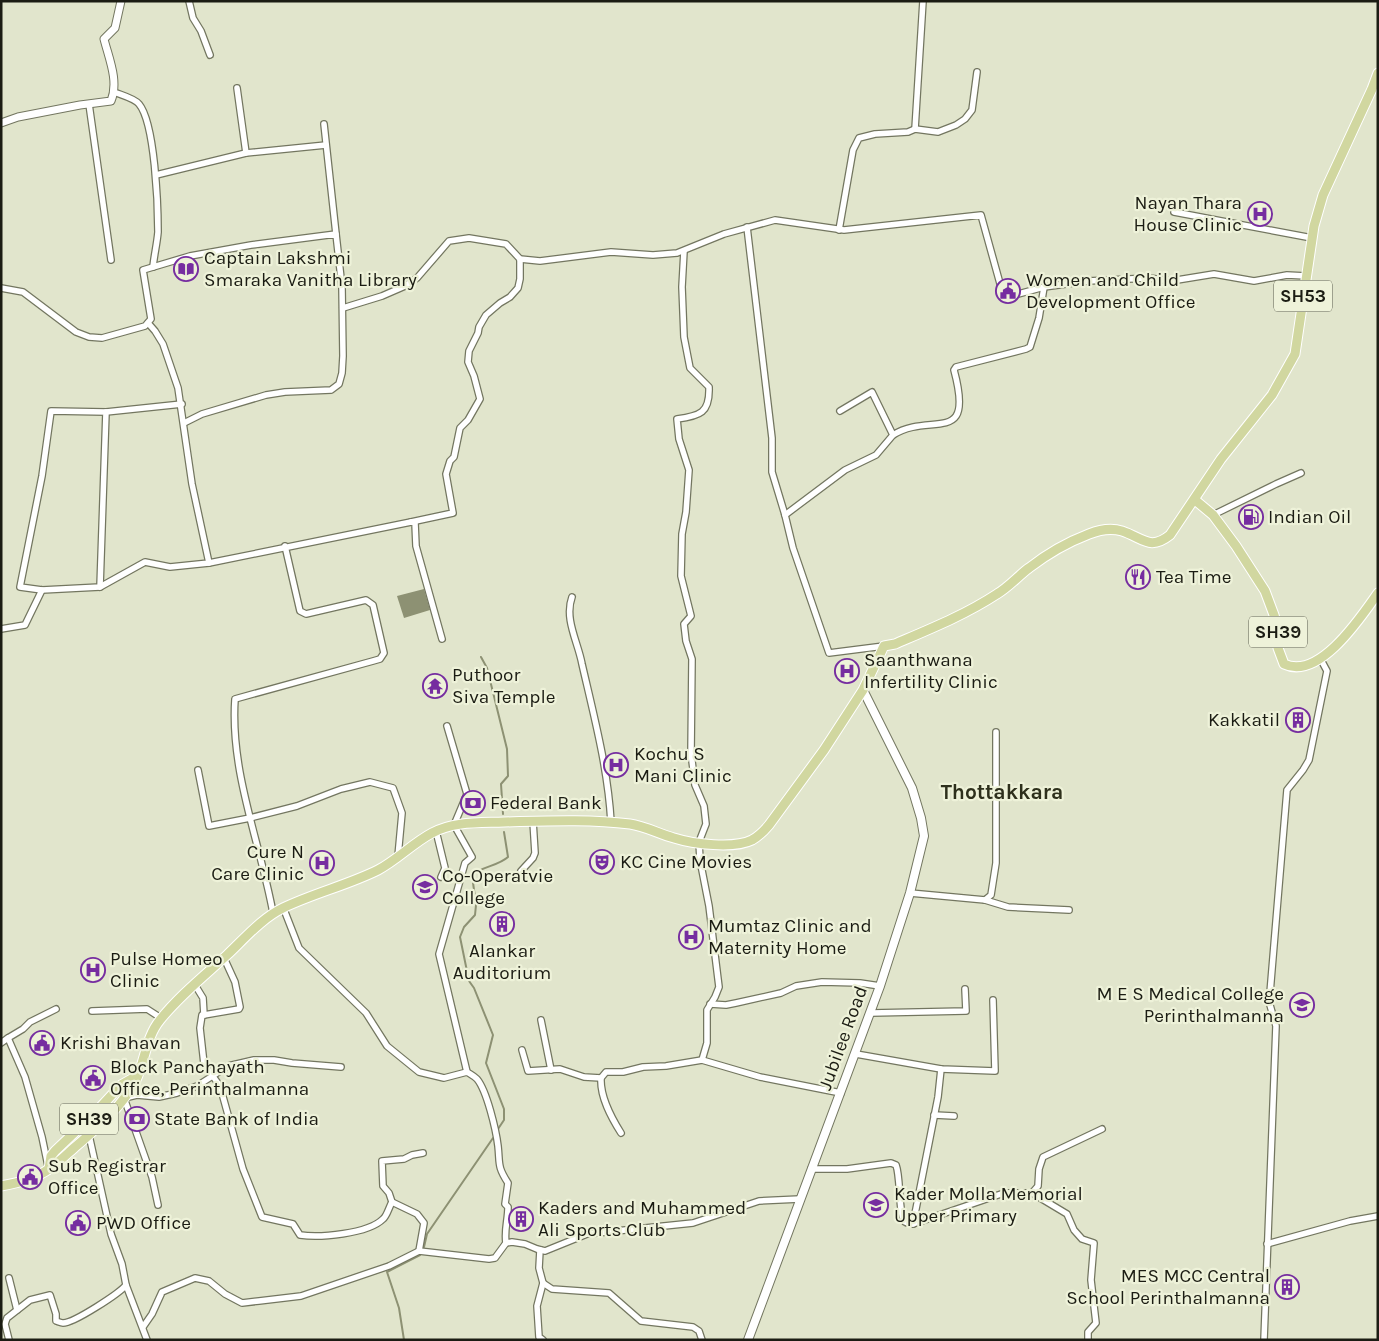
<svg xmlns="http://www.w3.org/2000/svg" width="1379" height="1341" viewBox="0 0 1379 1341" font-family="Karla,sans-serif">
<rect width="100%" height="100%" fill="#e1e5cc"/>
<polygon fill="#8d9173" points="424,589 430,610 404,618 397,596"/>
<g fill="none" stroke-linecap="round" stroke-linejoin="round">
<g stroke="#8d9173" stroke-width="2">
<polyline points="481,657 487,668 507,749 508,776 501,784 503,814"/>
<path d="M498,1129L504,1120V1109L486,1063L493,1035L474,988L469,981L460,937L464,927L475,915L476,905L472,875C483,866 498,866 508,857L504,832"/>
<polyline points="424,1247 427,1234 493,1138"/>
<polyline points="404,1340 399,1308 387,1272 420,1255"/>
</g>
<defs>
<g id="minor">
<polyline points="189,1 193,18 201,31 210,55"/>
<polyline points="237,88 246,153"/>
<path d="M114,92C121,95 134,98 139,104C155,123 158,206 158,232C157,244 154,256 153,267"/>
<polyline points="89,104 111,260"/>
<polyline points="324,124 336,234"/>
<polyline points="915,129 923,1"/>
<polyline points="156,175 246,153 326,145"/>
<polyline points="1174,212 1312,238"/>
<polyline points="747,227 772,438 772,472 785,515 793,548 829,653 884,646"/>
<polyline points="839,230 853,150 859,138 875,134 908,132 915,129 938,132 956,125 965,119 972,110 977,72"/>
<path d="M684,251L682,287L684,337L690,368L709,387C710,413 700,416 677,419L679,439L689,470L686,512L682,534L681,576L691,616L684,624L686,641L692,659L691,753L695,785L704,806L706,824L699,842L700,860L709,906L718,979L719,987L715,997L707,1010V1043L702,1060"/>
<polyline points="1,288 23,292 76,332 89,337 102,338 145,326 151,319 143,270 190,256 251,245 336,234 342,287 343,356 342,373 339,384 331,390 285,392 266,395 202,414 184,423"/>
<polyline points="343,308 382,296 405,286 417,278 449,241 469,238 506,244 520,259 540,261 611,252 653,255 677,253 724,234 775,220 844,230 981,215 1004,298 1044,287 1088,281 1149,278 1171,281 1214,274 1254,281 1287,275 1306,276"/>
<polygon points="51,411 106,412 100,587 42,590 20,587 42,476"/>
<polyline points="106,412 182,404"/>
<path d="M893,435C931,411 975,448 954,370L956,367L1026,349L1030,347L1039,318L1044,287"/>
<polyline points="785,515 845,470 876,455 893,435 872,392 840,411"/>
<polyline points="1213,515 1276,484 1301,473"/>
<polyline points="411,522 453,513 446,474 450,461 454,457 460,428 468,420 480,399 474,376 468,362 469,351 478,333 479,327 486,315 500,303 510,297 518,288 520,279 520,259"/>
<polyline points="209,563 411,522 415,523 416,546 442,639"/>
<polyline points="100,587 145,562 170,567 209,563 192,484 178,388 163,344 155,331 148,323"/>
<path d="M572,597C564,619 578,642 582,664C594,716 608,769 611,822"/>
<polyline points="1,629 25,625 42,590"/>
<polyline points="447,726 467,794 454,825 472,857 465,863 439,954 467,1072"/>
<polyline points="198,770 209,826 250,818 297,806 341,789 370,782 393,788 402,813 398,856"/>
<polyline points="436,831 445,868 441,877"/>
<polyline points="521,871 533,858 535,853 533,821"/>
<polyline points="910,893 985,900 991,895 996,863 996,732"/>
<polyline points="985,900 1008,907 1069,910"/>
<path d="M283,907L299,948L366,1013L387,1046L419,1072L444,1078L467,1072C470,1074 474,1076 477,1079C487,1091 496,1130 498,1146C500,1164 497,1166 508,1183L505,1204L508,1207C508,1220 504,1230 506,1243"/>
<path d="M273,913C260,842 230,772 235,699L373,661L380,659L384,653L373,605L366,600L306,614L300,611L285,546"/>
<path d="M195,985L203,998L204,1015H202L200,1028L204,1064L220,1086L243,1169L262,1217L293,1224L300,1235C319,1238 368,1234 383,1219C387,1216 389,1207 392,1202"/>
<polyline points="710,1004 726,1005 736,1003 781,993 796,986 822,982 860,983 880,986"/>
<polyline points="92,1011 147,1009 161,1018"/>
<polyline points="871,1013 966,1011 965,989"/>
<polyline points="204,1015 239,1009 240,1007 235,982 224,958"/>
<polyline points="541,1020 551,1070"/>
<polyline points="8,1038 23,1029 30,1022 56,1009"/>
<polyline points="1,1043 8,1038 25,1077 42,1137 48,1166"/>
<polyline points="522,1050 528,1071 560,1069 584,1077 601,1078"/>
<polyline points="856,1054 941,1069 995,1071 993,1000"/>
<polyline points="941,1069 938,1097 913,1224 1004,1193 1032,1193 1067,1214 1074,1230 1082,1239 1094,1243 1091,1280 1096,1323 1088,1332 1088,1340"/>
<polyline points="934,1115 954,1116"/>
<path d="M621,1133C611,1117 600,1097 601,1078L606,1072H623L643,1067L666,1066L702,1060L760,1077L841,1093"/>
<path d="M811,1169H847L891,1163L896,1165C901,1178 898,1214 905,1222C908,1224 910,1224 913,1224"/>
<polyline points="1032,1193 1038,1186 1039,1169 1043,1157 1102,1129"/>
<polyline points="158,1205 152,1177 124,1098 137,1095 159,1097 177,1093 197,1086 228,1066 254,1060 274,1060 292,1063 341,1067"/>
<polyline points="1267,1244 1350,1221 1378,1216"/>
<polyline points="540,1250 539,1268 543,1283 552,1289 609,1293 641,1321 693,1327 699,1331 702,1340"/>
<polyline points="419,1251 424,1223 417,1214 392,1202 389,1193 383,1186 382,1161 404,1159 412,1155 423,1153"/>
<polyline points="9,1278 17,1310"/>
<polyline points="126,1285 147,1340"/>
<polyline points="143,1327 152,1314 162,1292 195,1278 209,1281 225,1294 242,1303 259,1301 301,1296 389,1266 419,1251 489,1259 495,1258 506,1243 512,1242 525,1244 537,1249 545,1251 587,1234 693,1223 759,1201 800,1199"/>
<path d="M9,1340L5,1324L7,1318L30,1300L50,1295L56,1314V1321C59,1322 61,1323 63,1323C74,1323 120,1293 126,1285L122,1264L111,1234L89,1135"/>
<polyline points="543,1340 539,1337 537,1306 543,1283"/>
<polyline points="1264,1340 1276,1026 1270,1005 1270,993 1287,790 1303,770 1309,760 1327,671 1320,658"/>
</g>
<path id="tertiary" d="M1,123L18,117L80,105L111,101C119,81 109,59 104,39L115,28L121,1"/>
<polyline id="secondary" points="748,1340 880,986 910,893 924,836 921,818 912,788 863,690"/>
<g id="primary">
<path d="M1195,500L1213,515L1236,546L1265,591L1274,615L1278,629V648L1284,664C1319,681 1361,617 1378,593"/>
<polyline points="49,1169 51,1156 55,1151 95,1113 121,1085 137,1076"/>
<path d="M1,1186C18,1183 35,1179 49,1169C58,1163 66,1155 74,1148C97,1128 121,1108 136,1080C145,1061 146,1037 160,1020C179,996 204,976 227,955C244,939 262,918 283,908C314,893 348,885 378,870C397,860 413,843 432,833C454,821 480,823 504,822C546,821 588,819 630,824C645,826 659,834 674,838C693,844 734,849 752,840C759,836 764,831 769,825L824,750L863,690L884,646L895,644C930,629 965,615 997,594C1009,587 1018,576 1029,568C1047,554 1068,542 1089,534C1099,530 1112,528 1122,531C1143,538 1150,551 1170,535L1221,459L1272,395L1295,354L1314,226L1323,195L1372,89L1378,73"/>
</g>
</defs>
<use href="#minor" stroke="#737660" stroke-width="8"/>
<use href="#tertiary" stroke="#737660" stroke-width="9"/>
<use href="#secondary" stroke="#737660" stroke-width="10"/>
<use href="#primary" stroke="#fff" stroke-width="11"/>
<use href="#minor" stroke="#fff" stroke-width="5.5"/>
<use href="#tertiary" stroke="#fff" stroke-width="7"/>
<use href="#secondary" stroke="#fff" stroke-width="8"/>
<use href="#primary" stroke="#d1d7a0" stroke-width="9"/>
</g>
<defs>
<symbol id="hospital-ring" viewBox="-11 -11 22 22"><circle r="9.5" fill="#eef2d9" stroke="#762da0" stroke-width="1.5"/><path d="M-5-5h3v3.5h4V-5h3V5h-3V1.5h-4V5h-3Z" fill="#762da0"/></symbol>
<symbol id="library-ring" viewBox="-11 -11 22 22"><circle r="9.5" fill="#eef2d9" stroke="#762da0" stroke-width="1.5"/><path d="M-6-4Q-3-5.5-.7-3.5V5Q-3 3-6 4ZM6-4Q3-5.5 .7-3.5V5Q3 3 6 4Z" fill="#762da0"/></symbol>
<symbol id="civic-ring" viewBox="-11 -11 22 22"><circle r="9.5" fill="#eef2d9" stroke="#762da0" stroke-width="1.5"/><path d="M-.6-6.5H3V-4.5H.6V-3L4-1V1h2V6H-6V1h2V-1L-.6-3ZM-1.2 2.5V6h2.4V2.5Z" fill="#762da0"/></symbol>
<symbol id="fuel-ring" viewBox="-11 -11 22 22"><circle r="9.5" fill="#eef2d9" stroke="#762da0" stroke-width="1.5"/><path d="M-5.5-6h7V0h2V4h1.3V-2.5L3-4.5l.8-.8L6-3V5H2.5V1h-1V6h-7ZM-4.2-4.7v3.2H.2V-4.7Z" fill="#762da0"/></symbol>
<symbol id="restaurant-ring" viewBox="-11 -11 22 22"><circle r="9.5" fill="#eef2d9" stroke="#762da0" stroke-width="1.5"/><path d="M-5-6h1v4h1v-4h1v4h1v-4h1v5L-1.5 .5V6h-2V.5L-5-1ZM5-6V6H3V1.5H1.5Q1.5-4 5-6Z" fill="#762da0"/></symbol>
<symbol id="temple-ring" viewBox="-11 -11 22 22"><circle r="9.5" fill="#eef2d9" stroke="#762da0" stroke-width="1.5"/><path d="M0-6L5-2H3V0L6.5 2.5H4V6H1.5V3h-3V6H-4V2.5H-6.5L-3 0V-2H-5Z" fill="#762da0"/></symbol>
<symbol id="building-ring" viewBox="-11 -11 22 22"><circle r="9.5" fill="#eef2d9" stroke="#762da0" stroke-width="1.5"/><path d="M-4-6H4V6H1V3H-1V6H-4ZM-2.5-4.3h1.7v1.8h-1.7ZM.8-4.3h1.7v1.8H.8ZM-2.5-1h1.7V.8h-1.7ZM.8-1h1.7V.8H.8Z" fill="#762da0"/></symbol>
<symbol id="bank-ring" viewBox="-11 -11 22 22"><circle r="9.5" fill="#eef2d9" stroke="#762da0" stroke-width="1.5"/><path d="M-6-4H6V4H-6ZM0-2.3a2.3 2.3 0 1 0 0 4.6a2.3 2.3 0 1 0 0-4.6Z" fill="#762da0"/></symbol>
<symbol id="theatre-ring" viewBox="-11 -11 22 22"><circle r="9.5" fill="#eef2d9" stroke="#762da0" stroke-width="1.5"/><path d="M-5-5.5Q0-4 5-5.5V0Q5 5 0 6Q-5 5-5 0ZM-3.3-2.5H-1v1.5H-3.3ZM1-2.5H3.3v1.5H1ZM-2.8 1Q0 5.5 2.8 1Z" fill="#762da0"/></symbol>
<symbol id="university-ring" viewBox="-11 -11 22 22"><circle r="9.5" fill="#eef2d9" stroke="#762da0" stroke-width="1.5"/><path d="M0-5L7-2L0 1L-7-2ZM-4 1L0 2.5L4 1V4Q0 6-4 4Z" fill="#762da0"/></symbol>
<symbol id="school-ring" viewBox="-11 -11 22 22"><circle r="9.5" fill="#eef2d9" stroke="#762da0" stroke-width="1.5"/><path d="M0-5L7-2L0 1L-7-2ZM-4 1L0 2.5L4 1V4Q0 6-4 4Z" fill="#762da0"/></symbol>
</defs>
<g fill-rule="evenodd">
<use href="#hospital-ring" x="1246" y="200" width="28" height="28"/>
<use href="#library-ring" x="172" y="255" width="28" height="28"/>
<use href="#civic-ring" x="994" y="277" width="28" height="28"/>
<use href="#fuel-ring" x="1237" y="503" width="28" height="28"/>
<use href="#restaurant-ring" x="1124" y="563" width="28" height="28"/>
<use href="#hospital-ring" x="833" y="657" width="28" height="28"/>
<use href="#temple-ring" x="421" y="672" width="28" height="28"/>
<use href="#building-ring" x="1284" y="706" width="28" height="28"/>
<use href="#hospital-ring" x="602" y="751" width="28" height="28"/>
<use href="#bank-ring" x="459" y="789" width="28" height="28"/>
<use href="#theatre-ring" x="588" y="848" width="28" height="28"/>
<use href="#hospital-ring" x="308" y="849" width="28" height="28"/>
<use href="#university-ring" x="411" y="873" width="28" height="28"/>
<use href="#building-ring" x="488" y="910" width="28" height="28"/>
<use href="#hospital-ring" x="677" y="923" width="28" height="28"/>
<use href="#hospital-ring" x="79" y="956" width="28" height="28"/>
<use href="#school-ring" x="1288" y="991" width="28" height="28"/>
<use href="#civic-ring" x="28" y="1029" width="28" height="28"/>
<use href="#civic-ring" x="79" y="1064" width="28" height="28"/>
<use href="#bank-ring" x="123" y="1105" width="28" height="28"/>
<use href="#civic-ring" x="16" y="1163" width="28" height="28"/>
<use href="#school-ring" x="862" y="1191" width="28" height="28"/>
<use href="#building-ring" x="507" y="1205" width="28" height="28"/>
<use href="#civic-ring" x="64" y="1209" width="28" height="28"/>
<use href="#building-ring" x="1273" y="1273" width="28" height="28"/>
</g>
<g text-anchor="middle" dominant-baseline="central" stroke-width="4.5" stroke-linejoin="round" paint-order="stroke">
<g fill="#eef2d9" stroke="#5a5c4e" stroke-width="1">
<rect x="1274" y="280.5" width="58" height="31" rx="4"/>
<rect x="1249" y="616.5" width="58" height="31" rx="4"/>
<rect x="60" y="1103.5" width="58" height="31" rx="4"/>
</g>
<g font-size="18" font-weight="bold" fill="#1b1c13">
<text x="1303" y="296">SH53</text>
<text x="1278" y="632">SH39</text>
<text x="89" y="1119">SH39</text>
</g>
<g font-size="19" fill="#1b1c13" stroke="#eef2d9" text-anchor="start">
<text x="1242" y="203" text-anchor="end">Nayan Thara<tspan x="1242" dy="22">House Clinic</tspan></text>
<text x="204" y="258">Captain Lakshmi<tspan x="204" dy="22">Smaraka Vanitha Library</tspan></text>
<text x="1026" y="280">Women and Child<tspan x="1026" dy="22">Development Office</tspan></text>
<text x="1268" y="517">Indian Oil</text>
<text x="1156" y="577">Tea Time</text>
<text x="864" y="660">Saanthwana<tspan x="864" dy="22">Infertility Clinic</tspan></text>
<text x="452" y="675">Puthoor<tspan x="452" dy="22">Siva Temple</tspan></text>
<text x="1280" y="720" text-anchor="end">Kakkatil</text>
<text x="634" y="754">Kochu S<tspan x="634" dy="22">Mani Clinic</tspan></text>
<text x="490" y="803">Federal Bank</text>
<text x="304" y="852" text-anchor="end">Cure N<tspan x="304" dy="22">Care Clinic</tspan></text>
<text x="620" y="862">KC Cine Movies</text>
<text x="442" y="876">Co-Operatvie<tspan x="442" dy="22">College</tspan></text>
<text x="708" y="926">Mumtaz Clinic and<tspan x="708" dy="22">Maternity Home</tspan></text>
<text x="502" y="951" text-anchor="middle">Alankar<tspan x="502" dy="22">Auditorium</tspan></text>
<text x="110" y="959">Pulse Homeo<tspan x="110" dy="22">Clinic</tspan></text>
<text x="1284" y="994" text-anchor="end">M E S Medical College<tspan x="1284" dy="22">Perinthalmanna</tspan></text>
<text x="60" y="1043">Krishi Bhavan</text>
<text x="110" y="1067">Block Panchayath<tspan x="110" dy="22">Office, Perinthalmanna</tspan></text>
<text x="154" y="1119">State Bank of India</text>
<text x="48" y="1166">Sub Registrar<tspan x="48" dy="22">Office</tspan></text>
<text x="894" y="1194">Kader Molla Memorial<tspan x="894" dy="22">Upper Primary</tspan></text>
<text x="538" y="1208">Kaders and Muhammed<tspan x="538" dy="22">Ali Sports Club</tspan></text>
<text x="96" y="1223">PWD Office</text>
<text x="1270" y="1276" text-anchor="end">MES MCC Central<tspan x="1270" dy="22">School Perinthalmanna</tspan></text>
</g>
<g font-size="19" fill="#1b1c13" stroke="#eef2d9">
<text transform="translate(843 1038) rotate(-70)">Jubilee Road</text>
</g>
<g font-size="21" font-weight="bold" fill="#2e301c" stroke="#eef2d9">
<text x="1002" y="792">Thottakkara</text>
</g>
</g>
<rect width="1379" height="1341" fill="none" stroke="#1b1c13" stroke-width="5"/>
</svg>
